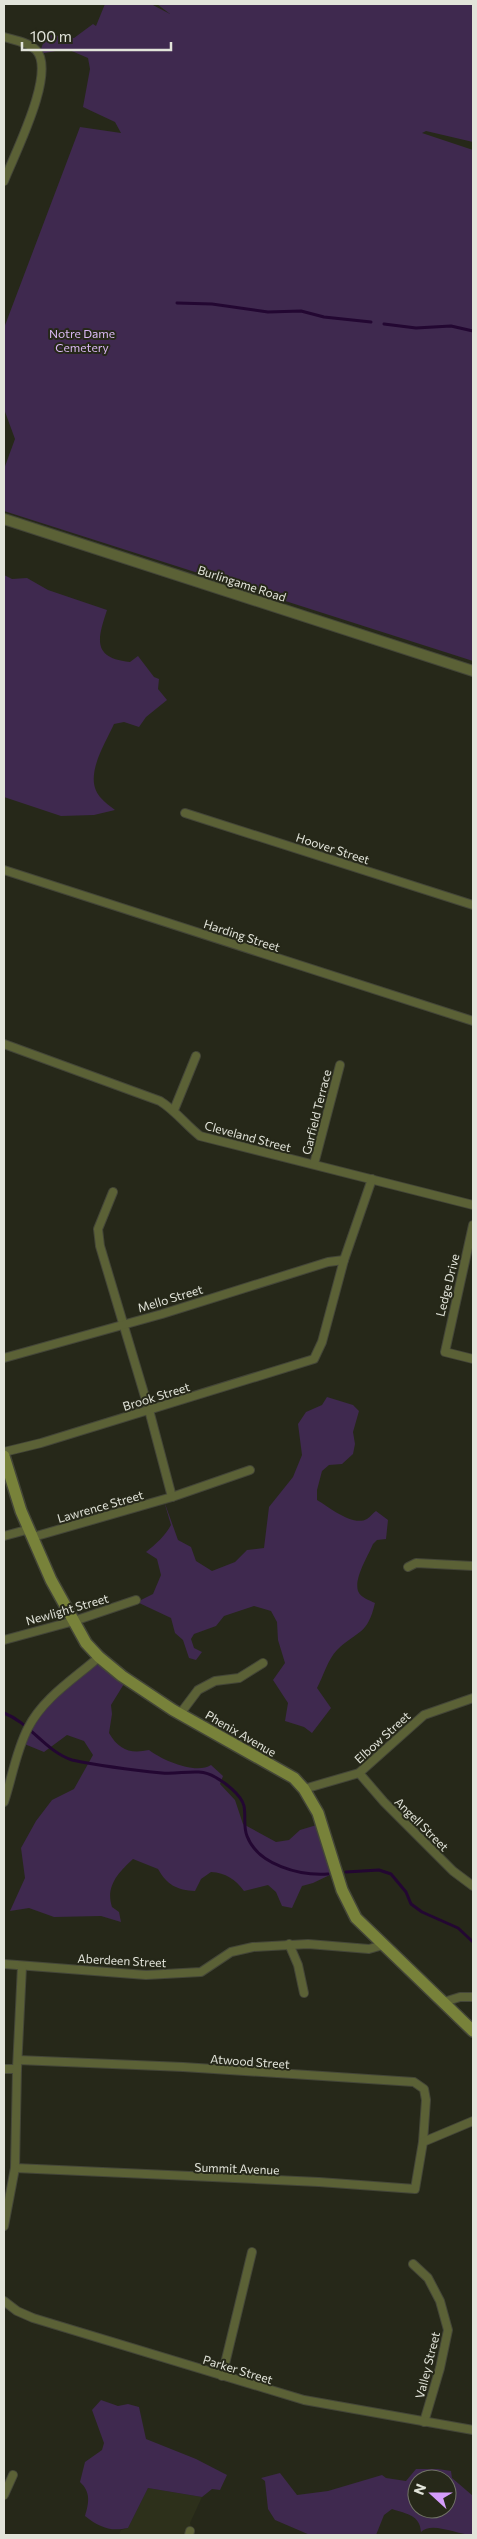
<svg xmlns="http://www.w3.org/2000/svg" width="477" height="2539" viewBox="0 0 477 2539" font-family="Commissioner,sans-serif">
<rect width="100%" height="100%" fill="#262819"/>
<polygon fill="#2d301b" points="148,2488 202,2497 190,2523 194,2535 119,2535 121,2530 128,2528"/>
<g fill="#3f294f" fill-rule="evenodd">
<polygon points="105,4 151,4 170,14 157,4 473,4 473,142 426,131 422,133 473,150 473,661 4,511 4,469 15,439 4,409 4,328 80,127 121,133 115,122 83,107 90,69 88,58 67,49 39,54 44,41 51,35 74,38 93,24 96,26"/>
<path d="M4,575L12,579L27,578L48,590L107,610C98,638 91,658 130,662L138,656L154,677L159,679L158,689L167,700L146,717L139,727L124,722L114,724C105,744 83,777 100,797C104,802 110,806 115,810L94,815L61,816L4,797Z"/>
<path d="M327,1397L353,1405L359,1411L353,1432L355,1444L353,1454L342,1464L329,1465L322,1471L317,1490V1500C329,1507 353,1527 367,1519C370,1517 373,1513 376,1511L388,1520L386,1539L377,1540L373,1544C368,1556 354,1578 358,1591C361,1598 369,1600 375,1603C367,1636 359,1629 337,1650C328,1659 323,1677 317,1688L331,1708L312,1733L304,1727L285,1721L288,1703L273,1680L285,1663L278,1640L277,1622L271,1611L254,1606L224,1616L216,1626L194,1634L191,1639L194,1648L202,1652L196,1660L189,1658L183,1640L175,1633L171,1618L137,1602L153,1594L161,1575L157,1559L146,1552C156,1544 165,1536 171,1525L164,1501L178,1540L191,1547L196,1561L212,1571L235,1562L247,1550L264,1548L269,1507L293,1477L302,1455L298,1424L306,1412L322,1405Z"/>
<path d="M96,1658L127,1679L111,1705L112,1714L109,1733C119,1750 130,1754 149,1750C162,1760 196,1775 211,1765L223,1776L220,1784L235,1800L243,1824L276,1842L289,1840L300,1830L320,1824L334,1873L313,1883L302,1886L292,1908L282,1906L276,1892L268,1885L244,1891C235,1879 226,1873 211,1872L201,1879L195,1891C177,1890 167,1885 158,1869L133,1859C119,1872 105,1886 112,1907L119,1912L121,1922L101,1916L54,1917L29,1908L10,1911L25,1878L21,1848L36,1821L52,1800L74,1789L93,1755L84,1741L67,1735L44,1752L22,1743L27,1727Z"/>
<path d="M101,2400L118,2406L128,2404L139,2407L146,2439L196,2459L227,2475L220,2490L212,2489L202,2497L148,2488L128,2528C110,2532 99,2527 85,2516C89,2503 91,2492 80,2482L85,2462L102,2450L104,2443L92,2410Z"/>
<path d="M416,2469H438L451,2471L452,2478L473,2496V2535C457,2535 432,2521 421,2532C420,2515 407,2514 392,2509L384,2515L376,2535H310L275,2520L268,2509L265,2481L261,2478L280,2473L297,2495L328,2491L382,2475L386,2478L406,2481ZM417,2479H447V2509H417Z"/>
</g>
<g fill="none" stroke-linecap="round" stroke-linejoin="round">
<g stroke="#230732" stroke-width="3">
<polyline points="177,303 212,304 268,312 301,311 324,317 371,322"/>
<polyline points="384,324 416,328 451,326 473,331"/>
<path d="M4,1713C30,1723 45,1751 72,1760C101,1766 132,1770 162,1773C180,1775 199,1767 215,1777C224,1782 241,1794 244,1806C246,1816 243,1826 247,1836C258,1865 300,1876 328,1874"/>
<polyline points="346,1872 379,1870 391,1874 406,1892 411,1904 422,1912 458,1928 473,1942"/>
</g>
<defs>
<g id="minor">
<path d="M4,37C14,40 28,42 36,50C57,72 14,155 4,181"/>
<polyline points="185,813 473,905"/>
<polyline points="4,870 473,1021"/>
<path d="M4,1044L160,1101C176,1111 186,1125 200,1136L473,1205"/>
<polyline points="174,1110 196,1056"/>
<polyline points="314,1164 340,1065"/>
<polyline points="113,1192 98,1229 100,1246 149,1410 172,1497"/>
<polyline points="473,1225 445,1352 473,1359"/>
<polyline points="4,1358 162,1314 328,1262 344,1260"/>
<polyline points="4,1452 41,1443 314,1359 322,1342 344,1260 372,1179"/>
<polyline points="4,1536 30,1529"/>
<polyline points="33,1537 172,1497 250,1470"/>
<polyline points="408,1567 416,1563 473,1566"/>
<polyline points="4,1640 74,1621 136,1600"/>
<polyline points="180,1714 198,1690 215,1681 239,1678 263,1663"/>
<polyline points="359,1773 384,1802 453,1871 473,1886"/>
<polyline points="304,1789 359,1773 424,1715 473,1698"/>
<path d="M4,1802C12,1778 16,1751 28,1728C43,1698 74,1679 99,1657"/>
<polyline points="289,1944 298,1965 304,1993"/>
<polyline points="4,1964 146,1975 201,1972 231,1952 253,1947 308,1944 369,1949 383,1945"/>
<polyline points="444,2002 460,1997 473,1997"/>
<polyline points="18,2060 183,2067 414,2082 424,2089 426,2100 423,2142"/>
<polyline points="4,2069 17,2069"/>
<polyline points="15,2168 319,2182 415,2189 423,2142 473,2121"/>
<polyline points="4,2226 15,2168 17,2069 22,1966"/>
<polyline points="413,2264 428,2278 440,2301 448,2330 440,2368 424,2422"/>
<polyline points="4,2301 17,2311 33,2318 304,2400 473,2430"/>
<polyline points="222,2376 252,2252"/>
<polyline points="4,2495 13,2475"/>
<polyline points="189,2535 190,2531"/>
</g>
<polyline id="tertiary" points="4,519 473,671"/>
<polyline id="secondary" points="4,1456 21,1511 51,1580 86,1643 99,1657 122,1676 173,1710 294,1778 304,1789 318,1813 342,1890 356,1918 473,2031"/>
</defs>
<use href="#minor" stroke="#444638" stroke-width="10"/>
<use href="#tertiary" stroke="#444638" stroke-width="12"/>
<use href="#secondary" stroke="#444638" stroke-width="14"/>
<use href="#minor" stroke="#5b6136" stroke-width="8"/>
<use href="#tertiary" stroke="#5b6136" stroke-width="10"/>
<use href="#secondary" stroke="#78823a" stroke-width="11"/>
</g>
<g text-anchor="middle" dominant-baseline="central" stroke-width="4" stroke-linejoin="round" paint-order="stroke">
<g font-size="12" fill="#dbb9f5" stroke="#262819">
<text x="82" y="333">Notre Dame<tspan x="82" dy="14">Cemetery</tspan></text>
</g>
<g font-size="12" fill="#e2e4da" stroke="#262819">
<text transform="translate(242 583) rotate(18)">Burlingame Road</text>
<text transform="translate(333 848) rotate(18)">Hoover Street</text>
<text transform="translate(242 935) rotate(18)">Harding Street</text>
<text transform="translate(316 1112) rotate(-76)">Garfield Terrace</text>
<text transform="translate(248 1136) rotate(15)">Cleveland Street</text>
<text transform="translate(447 1285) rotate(-76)">Ledge Drive</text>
<text transform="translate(170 1298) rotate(-17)">Mello Street</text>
<text transform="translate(156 1396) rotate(-17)">Brook Street</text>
<text transform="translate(100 1506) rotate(-16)">Lawrence Street</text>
<text transform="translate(67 1609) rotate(-16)">Newlight Street</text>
<text transform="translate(241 1733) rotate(30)">Phenix Avenue</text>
<text transform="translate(382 1737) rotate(-42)">Elbow Street</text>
<text transform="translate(422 1824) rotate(45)">Angell Street</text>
<text transform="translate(122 1960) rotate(3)">Aberdeen Street</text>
<text transform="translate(250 2061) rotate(4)">Atwood Street</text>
<text transform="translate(237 2168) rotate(2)">Summit Avenue</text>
<text transform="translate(427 2365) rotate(-76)">Valley Street</text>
<text transform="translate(238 2369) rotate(17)">Parker Street</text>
</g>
</g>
<rect width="477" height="2539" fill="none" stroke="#e2e4da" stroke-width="10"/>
<g transform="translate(432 2494) rotate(291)"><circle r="24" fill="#262819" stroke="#717366"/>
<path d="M0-4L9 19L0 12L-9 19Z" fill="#d49cfb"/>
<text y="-8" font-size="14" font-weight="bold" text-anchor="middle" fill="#e2e4da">N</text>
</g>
<path d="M22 42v8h149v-8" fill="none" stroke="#e2e4da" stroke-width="2.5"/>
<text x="30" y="42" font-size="15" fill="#e2e4da" stroke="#262819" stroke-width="4" paint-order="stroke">100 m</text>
</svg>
